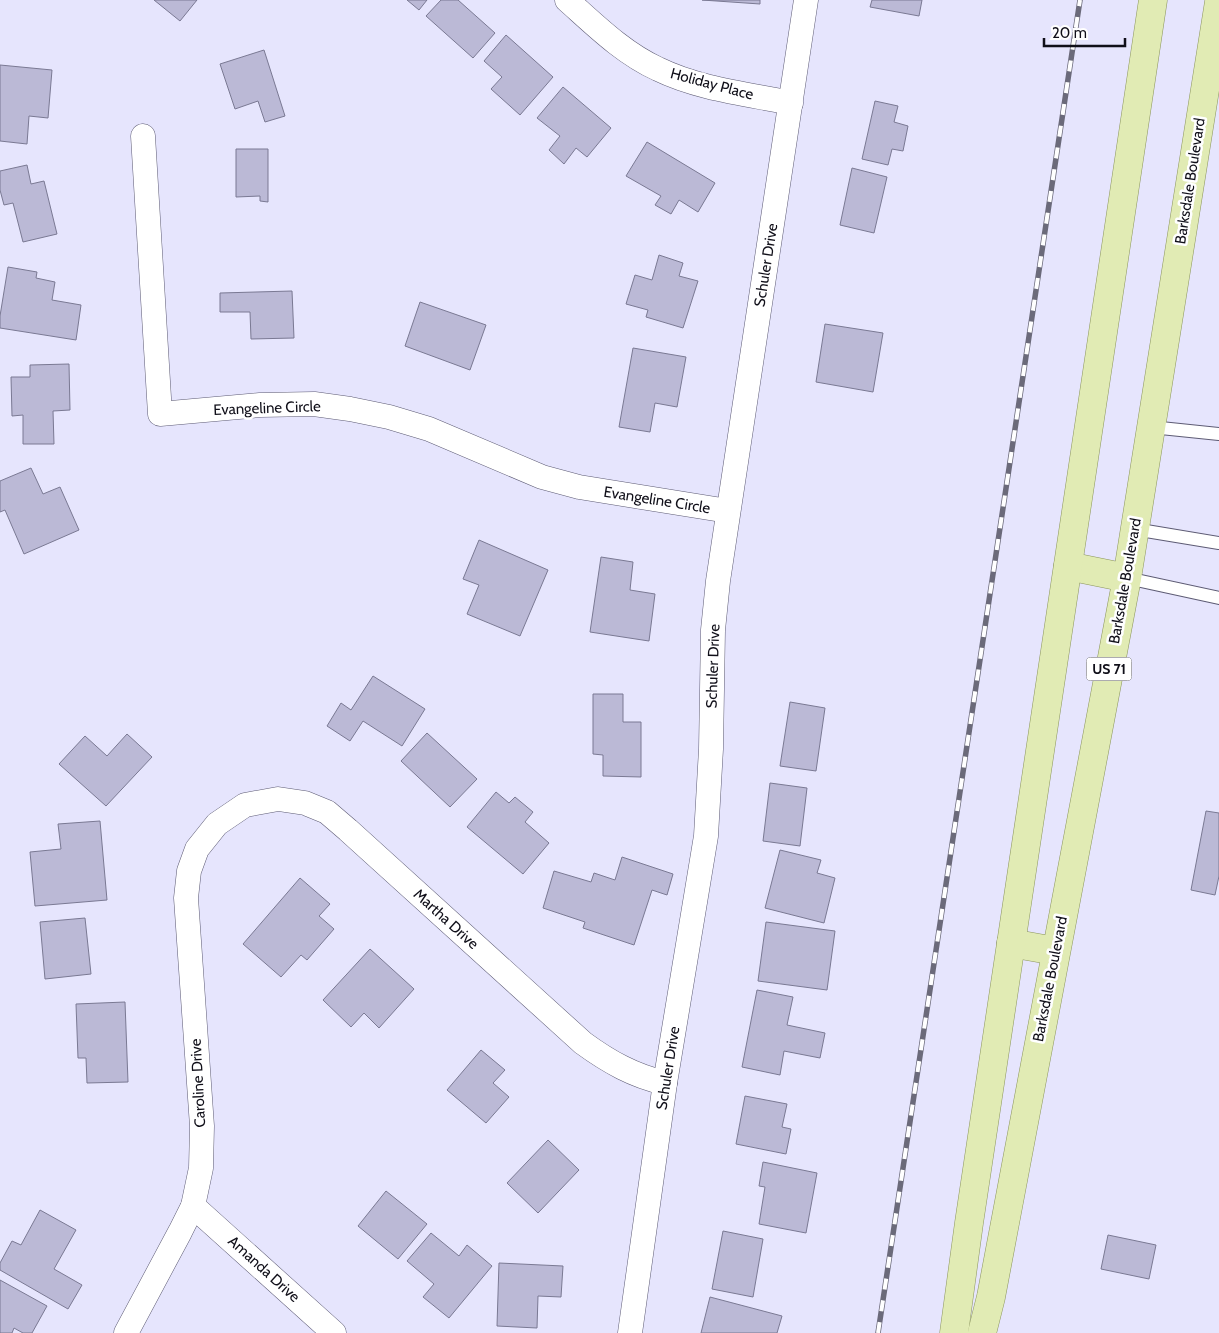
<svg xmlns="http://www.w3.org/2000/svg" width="1219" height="1333" viewBox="0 0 1219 1333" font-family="Cabin,sans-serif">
<rect width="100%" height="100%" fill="#e6e5fd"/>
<g fill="#bbb9d6" stroke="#7a7993">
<polygon points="154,0 197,0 180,21"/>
<polygon points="407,0 427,0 419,10"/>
<polygon points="441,0 458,0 495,33 473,58 426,16"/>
<polygon points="702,0 760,0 760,4"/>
<polygon points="872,0 922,0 919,16 870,7"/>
<polygon points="506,35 553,77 520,115 491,89 502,77 484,61"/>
<polygon points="264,50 285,116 265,122 258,101 235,109 220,64"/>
<polygon points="0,65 52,70 48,118 29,116 27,144 0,141"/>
<polygon points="563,87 611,128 587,157 576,148 564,164 549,150 560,136 537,118"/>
<polygon points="875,101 898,106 894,122 908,126 903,151 892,149 888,165 862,159"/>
<polygon points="647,142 715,183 698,212 679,200 671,214 655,205 661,196 626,176"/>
<polygon points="236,149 268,149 268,202 260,201 260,196 236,197"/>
<polygon points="27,165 31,184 44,181 57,234 23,242 13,203 4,205 0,190 0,171"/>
<polygon points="852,168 887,177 874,233 840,225"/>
<polygon points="659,255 683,263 679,276 698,281 683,328 646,317 648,310 626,304 635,275 652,280"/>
<polygon points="8,267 37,272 36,278 55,282 52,300 81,305 76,340 0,328 0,316"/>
<polygon points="292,291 294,338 251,339 250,312 220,312 220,293"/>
<polygon points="420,302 486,325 470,370 405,346"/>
<polygon points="825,324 883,333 873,392 816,382"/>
<polygon points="633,348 686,357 677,407 655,403 650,432 619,427"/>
<polygon points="69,364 70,410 53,411 54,444 23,444 23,415 12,416 11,377 30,377 30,365"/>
<polygon points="31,468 43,494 60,487 79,530 24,554 5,510 0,512 0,481"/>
<polygon points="479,540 548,570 520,636 467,614 479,585 463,579"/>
<polygon points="601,557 633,562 630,590 655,594 649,641 590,632"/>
<polygon points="373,676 425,709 402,746 363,721 350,741 327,726 341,703 351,710"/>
<polygon points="593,694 623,694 623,722 641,722 641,777 603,776 603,755 593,754"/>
<polygon points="790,702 825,708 816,771 780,766"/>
<polygon points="427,733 477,779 450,807 401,761"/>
<polygon points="127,734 152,757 106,806 59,764 85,736 107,756"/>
<polygon points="770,783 807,788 800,846 763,841"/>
<polygon points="496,792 509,803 515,797 533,812 525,822 549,843 523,874 467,827"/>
<polygon points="1206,811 1219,813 1219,876 1215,895 1191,890"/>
<polygon points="100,821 107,900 35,906 30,852 61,849 58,824"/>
<polygon points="780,850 821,860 817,873 835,878 824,923 765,908"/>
<polygon points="622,857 673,874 667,895 652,890 634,945 583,928 585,922 543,908 554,871 591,882 594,873 615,880"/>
<polygon points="300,878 330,904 319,916 334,929 307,960 301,955 281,977 243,944"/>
<polygon points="85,918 91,974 45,979 40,922"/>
<polygon points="766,922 835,931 827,990 758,981"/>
<polygon points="370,949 414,989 379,1028 364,1013 351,1027 323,1000"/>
<polygon points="757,990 793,997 787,1025 825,1033 820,1058 784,1051 780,1075 742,1067"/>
<polygon points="125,1002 128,1082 87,1083 86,1058 78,1058 76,1004"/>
<polygon points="481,1050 505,1070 493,1083 509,1097 486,1123 447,1090"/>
<polygon points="745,1096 787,1104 782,1127 791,1129 786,1154 736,1144"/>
<polygon points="548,1140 579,1170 538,1213 507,1183"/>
<polygon points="763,1162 817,1173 806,1233 759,1224 765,1187 759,1186"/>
<polygon points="386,1191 427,1224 398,1259 358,1226"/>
<polygon points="40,1210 76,1230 54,1269 82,1285 68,1309 0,1270 0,1263 12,1241 21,1245"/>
<polygon points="723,1231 763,1239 753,1297 712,1289"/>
<polygon points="431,1233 459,1256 467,1245 492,1266 449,1318 423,1297 434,1284 407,1261"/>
<polygon points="1108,1235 1156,1245 1149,1279 1101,1269"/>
<polygon points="499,1263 563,1266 561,1297 538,1296 537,1328 497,1326"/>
<polygon points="0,1280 47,1306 32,1333 23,1333 14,1328 12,1333 0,1333"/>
<polygon points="710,1297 782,1316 777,1333 701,1333"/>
</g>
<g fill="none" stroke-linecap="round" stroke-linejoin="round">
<defs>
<g id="service">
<polyline points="1151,427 1219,434"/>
<polyline points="1134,529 1219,543"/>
<polyline points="1127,578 1219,598"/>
</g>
<g id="minor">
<path d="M567,0C595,25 623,53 658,69C699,89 747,94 791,103"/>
<polyline points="143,136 160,414 260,405 314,404 350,409 389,417 429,429 542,477 579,487 728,511"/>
<polyline points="193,1206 334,1333"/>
<path d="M126,1333L180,1232L193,1206L201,1168L202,1126L186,898L189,871L197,849L217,824L245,805L278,799L305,803L327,812L348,830L583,1043C609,1062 634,1076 665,1083"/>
<polyline points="630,1333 665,1083 706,836 711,749 713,630 718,581 806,0"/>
</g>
<g id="primary">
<polyline points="1068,566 1127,578"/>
<polyline points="1011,943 1055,951"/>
<polyline points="954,1333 969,1223 1153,0"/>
<polyline points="982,1333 991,1297 1127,578 1219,2"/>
</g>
</defs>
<use href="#service" stroke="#5d5b74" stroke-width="14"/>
<use href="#minor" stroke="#5d5b74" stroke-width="25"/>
<use href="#primary" stroke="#8b955d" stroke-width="29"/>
<use href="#service" stroke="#fff" stroke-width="12"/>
<use href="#minor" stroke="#fff" stroke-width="24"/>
<use href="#primary" stroke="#e1ebb4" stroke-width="28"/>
<defs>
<polyline id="rail" points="878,1333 1080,0"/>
</defs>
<use href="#rail" stroke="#6b6a7a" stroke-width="5.5"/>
<use href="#rail" stroke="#fff" stroke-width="4" stroke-dasharray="11" stroke-linecap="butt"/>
</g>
<g text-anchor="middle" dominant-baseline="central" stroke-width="5" stroke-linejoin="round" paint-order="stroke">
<rect fill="#fff" stroke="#58575e" stroke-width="1" x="1086.5" y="657.5" width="45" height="23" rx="4"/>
<g font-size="14" font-weight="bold" fill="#100f19">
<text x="1109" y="669">US 71</text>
</g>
<g font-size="15" fill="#100f19" stroke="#fff">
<text transform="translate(712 84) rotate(15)">Holiday Place</text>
<text transform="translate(1190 181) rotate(-81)">Barksdale Boulevard</text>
<text transform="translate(766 265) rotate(-81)">Schuler Drive</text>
<text transform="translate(267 408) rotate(-2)">Evangeline Circle</text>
<text transform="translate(657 500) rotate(9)">Evangeline Circle</text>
<text transform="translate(1125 581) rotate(-80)">Barksdale Boulevard</text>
<text transform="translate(713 666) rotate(-88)">Schuler Drive</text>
<text transform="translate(446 919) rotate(42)">Martha Drive</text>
<text transform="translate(1050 979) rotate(-79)">Barksdale Boulevard</text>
<text transform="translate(668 1068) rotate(-81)">Schuler Drive</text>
<text transform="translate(198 1083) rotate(-93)">Caroline Drive</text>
<text transform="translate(264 1269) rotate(42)">Amanda Drive</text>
</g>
</g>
<path d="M1044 38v8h81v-8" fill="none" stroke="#100f19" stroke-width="2.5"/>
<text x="1052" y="38" font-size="15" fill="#100f19" stroke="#ffffff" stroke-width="4" paint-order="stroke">20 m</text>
</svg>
